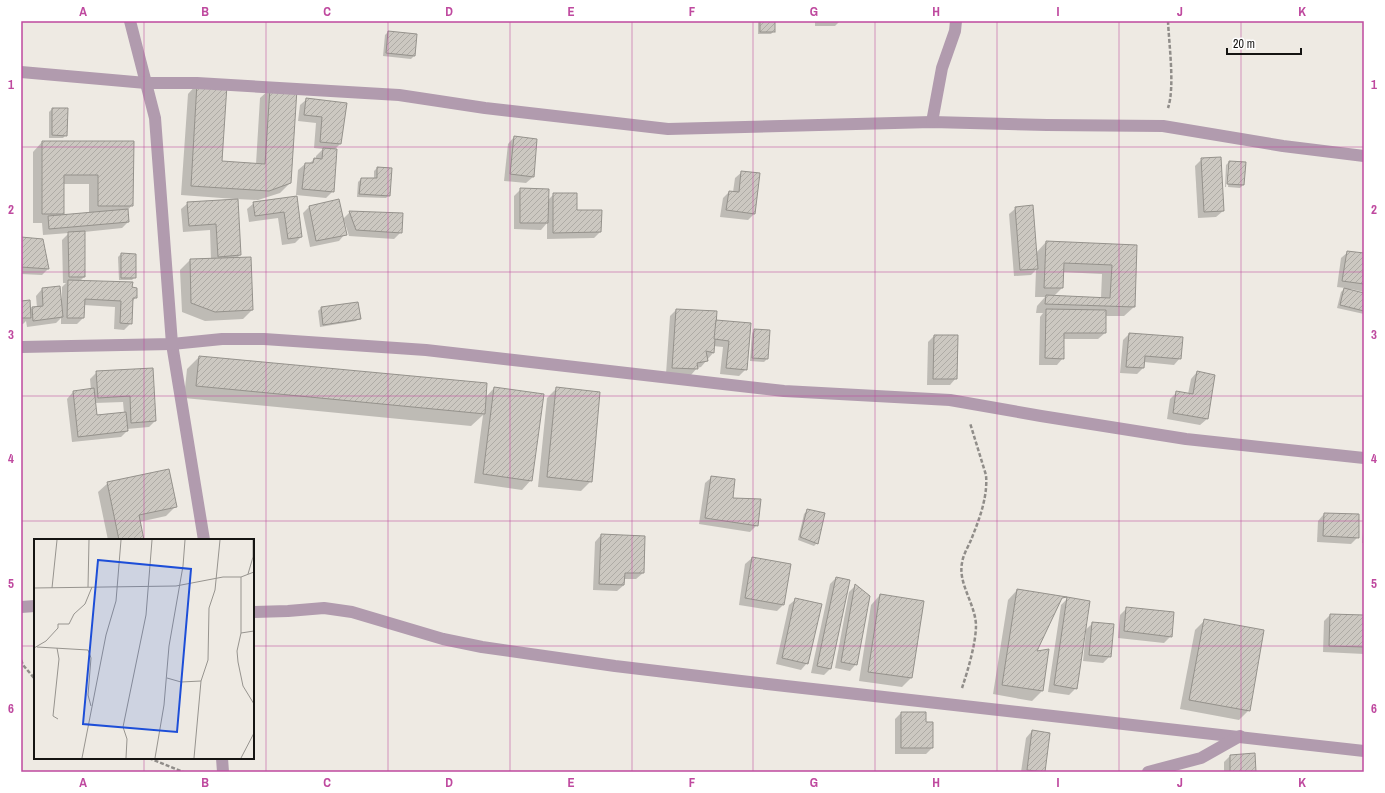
<svg xmlns="http://www.w3.org/2000/svg" width="1385" height="793" viewBox="0 0 1385 793" font-family="'Archivo Narrow',sans-serif">
<defs>
<pattern id="building-hatch" width="6" height="6" patternUnits="userSpaceOnUse"><rect width="6" height="6" fill="#ccc8c1"/><path d="M-1 1l2-2M0 6l6-6M5 7l2-2" fill="none" stroke="#aeaba5"/></pattern>
</defs>
<rect width="100%" height="100%" fill="#eeeae3"/>
<g fill="#0003" fill-rule="evenodd">
<polygon points="758,21 774,21 774,31 771,34 758,34"/>
<polygon points="815,21 840,21 835,26 815,26"/>
<polygon points="388,32 414,56 411,59 383,56 385,35"/>
<polygon points="197,84 221,162 256,164 260,98 270,89 290,183 280,193 258,200 237,199 240,255 236,259 252,310 243,319 205,321 182,312 180,270 190,260 211,260 210,230 183,232 181,209 188,203 235,200 235,199 181,195 188,94"/>
<polygon points="307,99 345,104 340,144 334,150 333,191 326,198 296,195 298,170 305,164 309,164 314,159 316,160 316,156 323,149 314,148 316,123 298,121 300,105"/>
<polygon points="52,109 66,135 63,138 49,138 49,112"/>
<polygon points="514,137 533,177 526,183 504,181 508,144"/>
<path d="M42,142H133L132,205L127,211L128,222L122,228L84,232V277L80,281L131,288L136,297L132,302L131,323L124,330L114,329L115,307L84,305L83,318L77,324H61V318L56,323L27,327L26,321L23,324H21V302L29,311L32,308H37L36,296L42,289L59,288L60,300H62V287L66,283H63L62,240L69,233L43,235L42,223H33V152ZM63,184H89V213L61,216L63,213Z"/>
<polygon points="1202,159 1223,211 1216,217 1198,218 1195,166"/>
<polygon points="1229,162 1243,185 1240,188 1228,187 1230,164 1228,164 1226,187 1225,187 1226,165"/>
<polygon points="377,168 389,195 386,198 357,197 358,182 361,179 374,179 374,171"/>
<polygon points="742,172 754,214 748,220 720,217 723,198 729,192 733,192 735,178"/>
<polygon points="521,189 548,200 554,194 576,211 600,232 594,238 547,239 547,223 541,230 514,229 514,196"/>
<polygon points="296,197 301,237 295,243 282,245 278,218 249,222 247,209 254,203"/>
<polygon points="309,207 342,220 350,212 401,232 394,239 349,236 344,220 343,221 345,234 339,241 310,247 303,213"/>
<path d="M1016,208L1036,253L1046,242L1136,246L1134,307L1124,316H1105V333L1098,339H1063V358L1057,365H1039L1040,317L1043,313H1036L1037,306L1045,297H1035L1036,270L1031,275L1014,276L1009,214ZM1062,272L1102,274L1101,298L1053,297L1062,288Z"/>
<polygon points="21,238 48,269 42,275 21,274"/>
<polygon points="1348,252 1364,254 1364,292 1351,289 1351,291 1364,294 1364,314 1337,308 1341,292 1345,288 1337,287 1341,258"/>
<polygon points="121,254 135,277 132,280 119,280 118,257"/>
<polygon points="321,308 359,318 356,321 320,327 318,311"/>
<polygon points="676,310 715,321 750,324 746,369 739,376 720,374 723,347 713,346 713,353 701,367 697,368 691,375 666,374 670,316"/>
<polygon points="755,330 767,359 764,362 750,361 752,333"/>
<polygon points="1129,334 1180,358 1174,365 1144,362 1143,368 1137,374 1120,373 1123,340"/>
<polygon points="934,336 956,378 950,385 927,385 928,342"/>
<polygon points="199,357 485,398 494,388 531,480 522,490 474,483 483,415 471,426 184,398 187,369"/>
<path d="M152,369L155,421L149,427L127,429V431L121,437L72,442L67,399L73,392L91,390L90,379L97,372ZM123,402L124,413L97,416L95,403Z"/>
<polygon points="1197,372 1207,419 1200,425 1167,419 1170,399 1177,392 1188,394 1191,379"/>
<polygon points="557,388 591,481 581,491 538,487 547,398"/>
<polygon points="712,477 757,525 750,532 699,524 705,483"/>
<polygon points="108,483 176,506 166,516 139,522 143,540 108,540 98,492"/>
<polygon points="807,511 817,543 814,546 798,540 804,514"/>
<polygon points="1324,514 1358,537 1351,544 1317,542 1318,521"/>
<polygon points="1364,522 1364,543 1362,543"/>
<polygon points="601,535 643,573 636,579 624,579 624,585 617,591 593,590 595,542"/>
<polygon points="752,558 783,605 777,611 739,605 745,564"/>
<polygon points="836,578 849,580 830,669 824,675 811,673 830,584"/>
<polygon points="855,586 856,664 850,671 835,668 849,592"/>
<polygon points="1017,590 1035,653 1048,650 1042,691 1032,701 993,694 1008,600"/>
<polygon points="880,595 911,678 902,687 859,681 871,605"/>
<polygon points="796,599 807,663 801,670 776,664 789,605"/>
<polygon points="1067,599 1084,631 1093,623 1110,656 1103,663 1083,661 1086,632 1084,632 1076,688 1069,695 1048,692 1061,605"/>
<polygon points="1127,608 1171,636 1164,643 1118,638 1120,615"/>
<polygon points="1330,615 1364,616 1364,654 1323,652 1324,621"/>
<polygon points="1205,620 1249,710 1239,720 1180,709 1195,630"/>
<polygon points="901,713 925,723 932,723 932,748 926,754 895,754 895,719"/>
<polygon points="1032,731 1044,772 1021,772 1026,738"/>
<polygon points="1230,756 1255,772 1224,772 1224,762"/>
</g>
<g fill="url(#building-hatch)" stroke="#95928c">
<rect x="760" y="21" width="15" height="11"/>
<polygon points="388,31 417,34 415,56 386,53"/>
<polygon points="197,83 227,85 222,161 265,164 270,88 297,89 291,183 269,191 191,186"/>
<polygon points="306,98 347,103 341,144 320,142 322,117 304,115"/>
<polygon points="52,108 68,108 67,136 52,135"/>
<polygon points="514,136 537,139 534,177 510,174"/>
<polygon points="42,141 134,141 133,206 98,206 98,175 64,175 64,214 42,214"/>
<polygon points="323,148 337,149 334,192 302,189 305,163 313,163 314,158 322,159"/>
<polygon points="1221,157 1224,211 1204,212 1201,158"/>
<polygon points="1229,161 1246,162 1244,185 1227,184"/>
<polygon points="377,167 392,168 390,196 359,194 361,178 377,178"/>
<polygon points="741,171 760,173 755,214 726,210 729,191 739,192"/>
<polygon points="520,188 549,189 548,223 520,223"/>
<polygon points="553,193 577,193 577,210 602,210 601,232 553,233"/>
<polygon points="297,196 302,237 288,239 284,212 255,216 253,202"/>
<polygon points="238,199 241,255 218,257 216,224 189,226 187,202"/>
<polygon points="339,199 347,235 316,241 309,206"/>
<polygon points="1033,205 1038,269 1020,270 1015,207"/>
<polygon points="128,209 129,222 49,229 48,216"/>
<polygon points="349,211 403,213 402,233 356,230"/>
<polygon points="85,231 85,277 69,277 68,232"/>
<polygon points="21,237 43,239 49,269 21,267"/>
<polygon points="1046,241 1137,245 1135,307 1045,304 1046,295 1110,298 1112,265 1064,263 1063,288 1044,288"/>
<polygon points="1347,251 1364,253 1364,284 1342,281"/>
<polygon points="121,253 136,254 136,278 121,278"/>
<polygon points="251,257 253,310 215,312 191,303 190,259"/>
<polygon points="68,280 133,282 132,287 137,288 137,298 133,298 132,324 120,323 121,301 85,299 84,318 67,318"/>
<polygon points="60,286 63,317 33,321 32,307 43,306 42,288"/>
<polygon points="1344,288 1364,293 1364,311 1340,305"/>
<polygon points="30,300 31,318 21,318 21,301"/>
<polygon points="358,302 361,319 323,325 321,307"/>
<polygon points="676,309 717,311 714,353 706,351 708,361 697,363 698,369 672,368"/>
<polygon points="1046,309 1106,310 1106,333 1064,333 1064,359 1045,358"/>
<polygon points="716,320 751,323 747,370 726,368 729,341 714,339"/>
<polygon points="754,329 770,330 768,359 752,358"/>
<polygon points="1129,333 1183,337 1181,359 1145,356 1144,368 1126,367"/>
<polygon points="934,335 958,335 957,379 933,379"/>
<polygon points="199,356 487,383 485,414 196,386"/>
<polygon points="153,368 156,421 131,423 130,396 98,398 96,371"/>
<polygon points="1197,371 1215,375 1208,419 1173,413 1176,391 1193,394"/>
<polygon points="494,387 544,394 532,481 483,474"/>
<polygon points="556,387 600,392 592,482 547,477"/>
<polygon points="94,388 97,415 126,412 128,431 78,437 73,391"/>
<polygon points="169,469 177,507 139,515 144,540 119,540 107,482"/>
<polygon points="711,476 735,479 733,498 761,499 758,526 705,518"/>
<polygon points="807,509 825,513 818,544 800,537"/>
<polygon points="1324,513 1359,514 1359,538 1323,536"/>
<polygon points="601,534 645,536 644,573 625,573 624,585 599,584"/>
<polygon points="752,557 791,564 784,605 745,598"/>
<polygon points="836,577 850,580 831,669 817,666"/>
<polygon points="855,584 870,596 857,665 841,662"/>
<polygon points="1017,589 1067,597 1062,598 1037,651 1049,649 1043,691 1002,685"/>
<polygon points="880,594 924,601 912,678 868,672"/>
<polygon points="1067,597 1090,601 1077,689 1054,685"/>
<polygon points="795,598 822,604 808,664 782,658"/>
<polygon points="1126,607 1174,612 1172,637 1124,631"/>
<polygon points="1330,614 1364,615 1364,647 1329,646"/>
<polygon points="1204,619 1264,630 1250,711 1189,700"/>
<polygon points="1092,622 1114,624 1111,657 1089,655"/>
<polygon points="901,712 926,712 926,722 933,722 933,748 901,748"/>
<polygon points="1032,730 1050,733 1045,772 1027,770"/>
<polygon points="1255,753 1256,772 1230,772 1230,755"/>
</g>
<g fill="none" stroke-linecap="round" stroke-linejoin="round">
<g stroke="#908d89" stroke-width="2.5" stroke-dasharray="4 2" stroke-linecap="butt">
<path d="M1168,21C1169,45 1175,87 1168,108"/>
<polyline points="21,660 23,665 35,679"/>
<path d="M962,688C968,670 976,643 976,625C975,603 958,584 962,563C963,555 968,547 971,540C979,520 988,497 986,475L970,423"/>
<polyline points="149,758 183,772"/>
</g>
<g stroke="#b19bae" stroke-width="12">
<polyline points="130,21 155,118 172,344 204,540"/>
<polyline points="21,72 146,83 197,83 399,95 485,108 668,129 932,122 1047,125 1163,126 1283,146 1364,156"/>
<polyline points="932,122 942,68 955,31 956,21"/>
<polyline points="21,347 172,344 222,339 264,339 426,350 784,391 950,400 1041,416 1186,439 1364,458"/>
<polyline points="21,607 35,606"/>
<polyline points="253,612 288,611 324,608 352,612 443,639 482,647 615,666 741,681 1364,751"/>
<polyline points="222,758 223,772"/>
<polyline points="1148,772 1201,758 1240,736"/>
</g>
</g>
<path fill="none" stroke="#bf499f" stroke-width="1" stroke-opacity="0.55" d="M144,21V540M266,21V772M388,21V772M510,21V772M632,21V772M753,21V772M875,21V772M997,21V772M1119,21V772M1241,21V772M21,147H1364M21,272H1364M21,396H1364M21,521H1364M21,646H35M253,646H1364M144,758V772"/>
<g transform="translate(34 539)">
<rect width="220" height="220" fill="#eeeae3"/>
<path fill="none" stroke="#97948f" stroke-width="1" d="M214,35L219,18V1M207,38V94L203,112L204,123L209,147L220,165M54,48L55,1M0,49L142,47L189,38H207L220,33M18,49L23,1M207,94L220,92M3,108L54,111L57,119L54,156L57,167M0,109L12,102L24,89V85H35L40,75L51,65L58,48M23,109L25,120L19,177L24,180M133,139L147,143L167,142M48,219L72,96L82,62L87,1M92,219L93,200L89,188L112,76L118,1M121,219L130,166L135,107L149,27L151,1M160,219L167,142L174,121L175,69L181,51L186,1M207,219L220,194"/>
<path fill="#1d4ed8" fill-opacity="0.15" stroke="#1d4ed8" stroke-width="2" d="M64,21L157,30L143,193L49,185Z"/>
<rect width="220" height="220" fill="none" stroke="#151412" stroke-width="2"/>
</g>
<rect width="1385" height="793" fill="none" stroke="#ffffff" stroke-width="44"/>
<path d="M1227 48v6h74v-6" fill="none" stroke="#151412" stroke-width="2"/>
<text x="1233" y="48" font-size="12" fill="#151412" stroke="#ffffff" stroke-width="3" paint-order="stroke">20 m</text>
<rect x="22" y="22" width="1341" height="749" fill="none" stroke="#bf499f" stroke-width="1.5"/>
<g font-size="13" text-anchor="middle" font-weight="bold" fill="#bf499f">
<text x="83" y="16">A</text>
<text x="205" y="16">B</text>
<text x="327" y="16">C</text>
<text x="449" y="16">D</text>
<text x="571" y="16">E</text>
<text x="692" y="16">F</text>
<text x="814" y="16">G</text>
<text x="936" y="16">H</text>
<text x="1058" y="16">I</text>
<text x="1180" y="16">J</text>
<text x="1302" y="16">K</text>
<text x="11" y="89">1</text>
<text x="1374" y="89">1</text>
<text x="11" y="214">2</text>
<text x="1374" y="214">2</text>
<text x="11" y="339">3</text>
<text x="1374" y="339">3</text>
<text x="11" y="463">4</text>
<text x="1374" y="463">4</text>
<text x="11" y="588">5</text>
<text x="1374" y="588">5</text>
<text x="11" y="713">6</text>
<text x="1374" y="713">6</text>
<text x="83" y="787">A</text>
<text x="205" y="787">B</text>
<text x="327" y="787">C</text>
<text x="449" y="787">D</text>
<text x="571" y="787">E</text>
<text x="692" y="787">F</text>
<text x="814" y="787">G</text>
<text x="936" y="787">H</text>
<text x="1058" y="787">I</text>
<text x="1180" y="787">J</text>
<text x="1302" y="787">K</text>
</g>
</svg>
